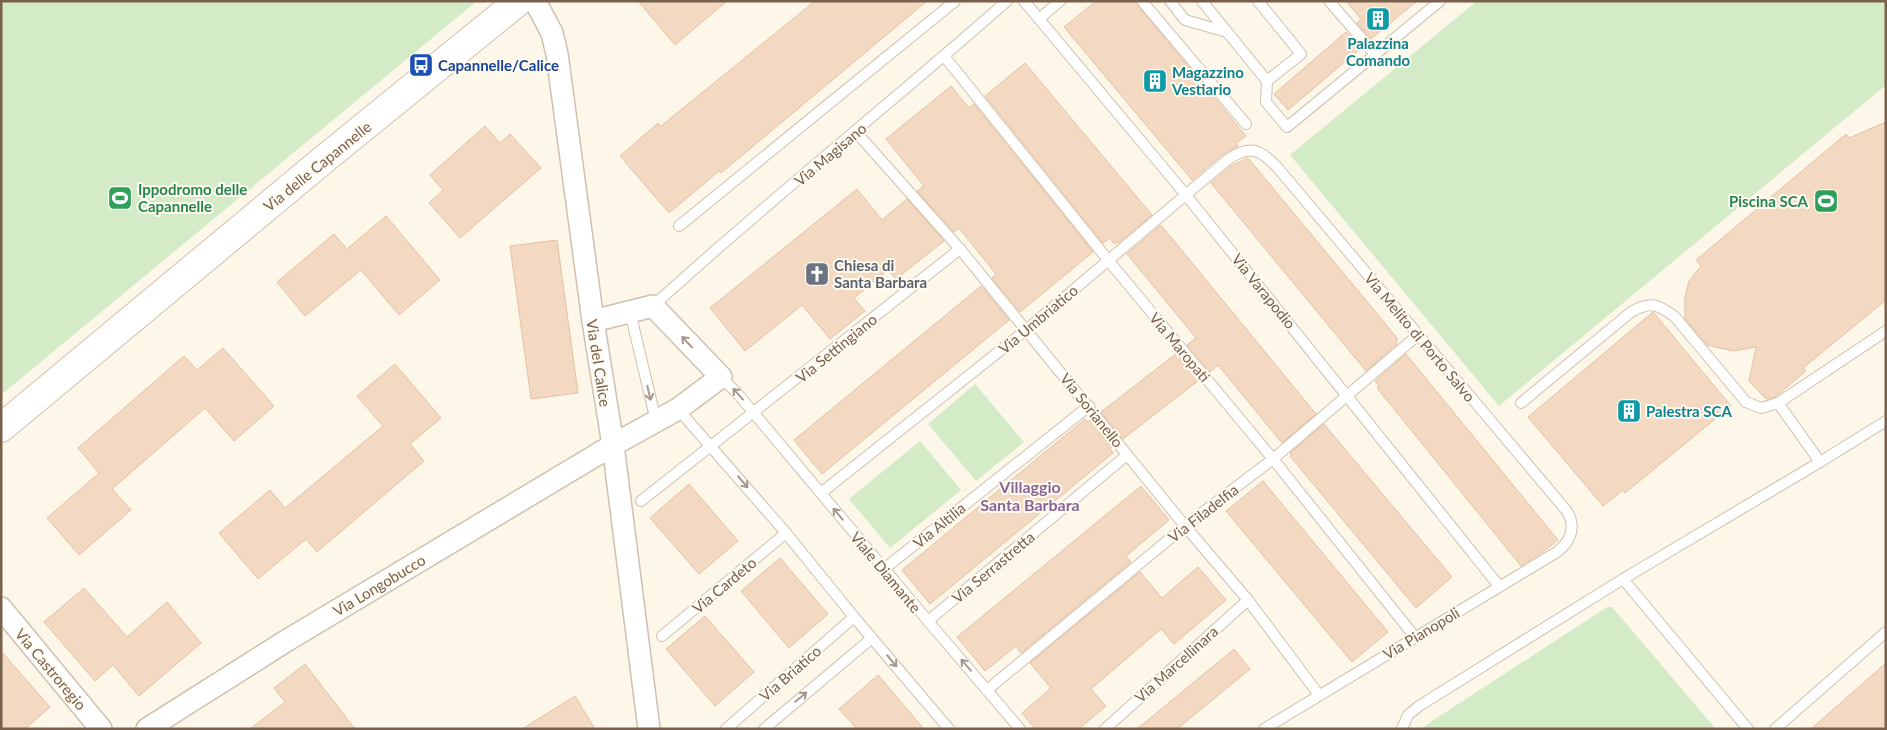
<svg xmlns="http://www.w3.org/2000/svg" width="1887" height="730" viewBox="0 0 1887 730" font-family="Lato,sans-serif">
<rect width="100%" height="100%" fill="#fdf7ea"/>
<g fill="#d3ecc7">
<polygon points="1,1 477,1 1,395"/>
<polygon points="1477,1 1886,1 1886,85 1499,406 1290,155"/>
<polygon points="975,384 1024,442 976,481 928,424"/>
<polygon points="920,441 961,490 890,548 849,499"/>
<polygon points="1607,607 1612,607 1716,729 1423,729 1423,727"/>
</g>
<g fill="#f3d9c1" stroke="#e6c1a1">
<polygon points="638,1 727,1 675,45"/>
<polygon points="815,1 927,1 721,173 719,171 669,213 620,156 658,123 661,126"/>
<polygon points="1096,1 1134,1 1246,136 1236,143 1238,146 1223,154 1192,180 1064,27"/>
<polygon points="1346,1 1417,1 1371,39 1357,23 1361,19"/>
<polygon points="1346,32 1361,48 1288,110 1274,94"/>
<polygon points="1025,63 1152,215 1118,243 1117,242 1114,244 1110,238 1103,243 985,96"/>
<polygon points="951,86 969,108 974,104 1093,252 1020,312 992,278 996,274 959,228 954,232 917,191 924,186 886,139"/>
<polygon points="1886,122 1886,300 1803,368 1806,371 1775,397 1766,399 1749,381 1756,347 1733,351 1707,345 1685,319 1685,297 1689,281 1701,266 1696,260 1846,134 1849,138"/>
<polygon points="485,126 500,143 510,134 541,168 460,238 429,203 443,190 430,175"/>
<polygon points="1248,158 1398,339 1396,342 1397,344 1366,371 1211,183 1231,166"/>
<polygon points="857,189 882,220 907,199 944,241 896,279 888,270 854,298 865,311 830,339 802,305 745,351 710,308"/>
<polygon points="386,216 440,280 399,315 361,270 305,316 277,282 334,234 347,249"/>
<polygon points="1161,225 1316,414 1282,443 1218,365 1210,372 1187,345 1196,338 1127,254"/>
<polygon points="557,240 578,393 531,399 510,246"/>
<polygon points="981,286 1009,320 822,474 794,440"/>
<polygon points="1653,312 1731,406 1625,493 1623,490 1603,506 1528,417"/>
<polygon points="223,348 274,406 234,441 205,408 112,489 131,510 79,555 47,518 99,473 78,448 184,356 197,370"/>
<polygon points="1177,353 1199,380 1123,439 1101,412"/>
<polygon points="1406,354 1558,540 1543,552 1521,566 1377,388 1379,386 1375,381"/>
<polygon points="395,364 441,418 410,444 424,461 317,552 306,539 258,579 219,533 270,490 285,508 383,426 357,396"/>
<polygon points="1085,419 1088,422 1090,420 1112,447 1110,449 1113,453 930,604 902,570"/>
<polygon points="1324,424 1452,577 1416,608 1290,456 1292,455 1290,453"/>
<polygon points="1263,481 1388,632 1352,662 1226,511"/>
<polygon points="689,484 738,541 699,574 650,518"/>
<polygon points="1141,486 1169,520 1126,556 1131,562 1021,653 1016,646 985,671 957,637"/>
<polygon points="780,558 828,614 789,648 741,591"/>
<polygon points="1198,567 1226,600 1174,644 1161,629 1091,689 1106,706 1079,729 1035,729 1022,713 1051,688 1030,663 1140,572 1162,598"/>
<polygon points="84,588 127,637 167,602 201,643 139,696 113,665 95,681 44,622"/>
<polygon points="705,616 754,672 715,706 666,649"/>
<polygon points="1234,649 1250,669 1177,729 1137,729"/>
<polygon points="1,651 50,707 25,729 1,729"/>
<polygon points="1886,663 1886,729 1811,729"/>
<polygon points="305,664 355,729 250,729 285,702 274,688"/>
<polygon points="878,675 924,729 857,729 839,709"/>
<polygon points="575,696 595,729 522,729"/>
</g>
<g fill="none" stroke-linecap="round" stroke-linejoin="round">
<defs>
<g id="lane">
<polyline points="1024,1 1181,189 1499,586"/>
<polyline points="1142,1 1246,124"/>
<polyline points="1170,1 1185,20 1227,32"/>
<polyline points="1202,1 1267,81 1301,54 1258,1"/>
<polyline points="1329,1 1375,54"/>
<polyline points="1039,19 1060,1"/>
<polyline points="944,56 1108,260 1273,459 1415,637"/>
<polyline points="1267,81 1266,102 1287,127 1440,1"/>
<polyline points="856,132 960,249 1185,526 1248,600 1319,695"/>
<polyline points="679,226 955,1"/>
<path d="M653,306C768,201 890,104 1007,1"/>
<polyline points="630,312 656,421"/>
<polyline points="721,377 737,393 928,621 1020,729"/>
<path d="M1521,403L1631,312C1651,301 1658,304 1675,317L1746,402L1761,408L1778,403L1886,331"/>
<polyline points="1778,403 1820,462 1886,421"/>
<polyline points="678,409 786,533 854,617 949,729"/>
<path d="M821,493L1026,330L1227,160C1249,145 1259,148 1277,167L1566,510C1577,526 1571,541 1557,552L1264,729"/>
<polyline points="641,501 960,249"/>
<polyline points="884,569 1089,406"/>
<polyline points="1623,579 1748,729"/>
<polyline points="928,621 1127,455"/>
<polyline points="662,636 786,533"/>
<polyline points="987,690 1185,526 1273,459 1418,335"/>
<polyline points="726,729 854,617"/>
<polyline points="764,729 872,638"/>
<polyline points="1105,729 1248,600"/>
<polyline points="1402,729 1408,715 1419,706 1623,579 1820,462"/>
<polyline points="1775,729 1886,632"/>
</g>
<g id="street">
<polyline points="535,1 552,33 557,54 593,321 613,445 649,729"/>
<polyline points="1,608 101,729"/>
<polyline points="147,729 286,641 613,445 678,409 721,377 653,306 593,321"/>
</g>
<polyline id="secondary" points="1,428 328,156 519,1"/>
</defs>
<use href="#lane" stroke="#d0c0ae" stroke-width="12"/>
<use href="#street" stroke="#d0c0ae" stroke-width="24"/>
<use href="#secondary" stroke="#d3c1ac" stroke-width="30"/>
<use href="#lane" stroke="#fff" stroke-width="10"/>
<use href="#street" stroke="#fff" stroke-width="21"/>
<use href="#secondary" stroke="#fff" stroke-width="28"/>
</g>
<defs><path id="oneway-shaft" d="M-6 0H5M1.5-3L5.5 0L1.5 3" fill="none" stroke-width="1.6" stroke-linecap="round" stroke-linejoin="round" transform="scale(1.25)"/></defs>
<g stroke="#a8988b">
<use href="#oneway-shaft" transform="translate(687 342) rotate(-134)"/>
<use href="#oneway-shaft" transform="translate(649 393) rotate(77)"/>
<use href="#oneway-shaft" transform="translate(738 394) rotate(-132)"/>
<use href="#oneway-shaft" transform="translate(743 482) rotate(50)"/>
<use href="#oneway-shaft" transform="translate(838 514) rotate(-130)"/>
<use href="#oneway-shaft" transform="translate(892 661) rotate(50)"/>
<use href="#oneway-shaft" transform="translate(966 665) rotate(-131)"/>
<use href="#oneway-shaft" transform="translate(801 697) rotate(-40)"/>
</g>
<defs>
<symbol id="building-square" viewBox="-11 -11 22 22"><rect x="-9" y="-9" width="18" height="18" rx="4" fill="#0f9aa8" stroke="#fffbf1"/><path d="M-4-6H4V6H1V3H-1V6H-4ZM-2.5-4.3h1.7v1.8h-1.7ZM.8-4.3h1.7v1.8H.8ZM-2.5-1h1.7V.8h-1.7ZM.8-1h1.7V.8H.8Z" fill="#fff"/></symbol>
<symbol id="bus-square" viewBox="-11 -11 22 22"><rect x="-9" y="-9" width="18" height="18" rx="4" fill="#1a4fb4" stroke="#fffbf1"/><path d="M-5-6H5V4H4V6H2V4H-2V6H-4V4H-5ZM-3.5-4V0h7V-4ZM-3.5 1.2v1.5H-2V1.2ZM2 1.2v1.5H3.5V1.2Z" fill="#fff"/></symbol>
<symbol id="stadium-square" viewBox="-11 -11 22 22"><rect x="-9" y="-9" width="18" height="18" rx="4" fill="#2e9e5b" stroke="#fffbf1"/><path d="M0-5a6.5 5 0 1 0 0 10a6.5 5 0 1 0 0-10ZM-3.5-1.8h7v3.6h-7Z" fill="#fff"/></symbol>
<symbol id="church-square" viewBox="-11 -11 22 22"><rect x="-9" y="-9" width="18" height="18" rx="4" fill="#6b7280" stroke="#fffbf1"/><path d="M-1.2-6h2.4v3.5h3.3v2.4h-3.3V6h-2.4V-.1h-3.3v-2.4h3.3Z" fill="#fff"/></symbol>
</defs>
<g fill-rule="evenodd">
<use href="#building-square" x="1364" y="5" width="28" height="28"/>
<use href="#bus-square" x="407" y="51" width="28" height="28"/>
<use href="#building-square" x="1141" y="67" width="28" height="28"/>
<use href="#stadium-square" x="106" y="184" width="28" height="28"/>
<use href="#stadium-square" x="1812" y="187" width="28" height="28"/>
<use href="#church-square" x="803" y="260" width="28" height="28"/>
<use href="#building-square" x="1615" y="397" width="28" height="28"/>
</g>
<g text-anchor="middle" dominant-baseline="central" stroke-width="4" stroke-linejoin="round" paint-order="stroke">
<g font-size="15" font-weight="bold" fill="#0d838f" stroke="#fffbf1" text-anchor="start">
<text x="1378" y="43" text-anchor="middle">Palazzina<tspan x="1378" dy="17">Comando</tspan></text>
<text x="1172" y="72">Magazzino<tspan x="1172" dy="17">Vestiario</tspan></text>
<text x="1646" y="411">Palestra SCA</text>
</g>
<g font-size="15" font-weight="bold" fill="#164399" stroke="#fffbf1" text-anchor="start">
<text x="438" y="65">Capannelle/Calice</text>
</g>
<g font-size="15" fill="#79604c" stroke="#fffbf1">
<text transform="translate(830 154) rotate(-40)">Via Magisano</text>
<text transform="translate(317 166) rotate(-39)">Via delle Capannelle</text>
<text transform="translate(1264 291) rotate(51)">Via Varapodio</text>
<text transform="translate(1038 319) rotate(-40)">Via Umbriatico</text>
<text transform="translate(1420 337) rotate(50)">Via Melito di Porto Salvo</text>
<text transform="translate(1180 347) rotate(50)">Via Maropati</text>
<text transform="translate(836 348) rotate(-39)">Via Settingiano</text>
<text transform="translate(599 363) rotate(81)">Via del Calice</text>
<text transform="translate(1092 410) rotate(51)">Via Sorianello</text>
<text transform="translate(1203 513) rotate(-38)">Via Filadelfia</text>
<text transform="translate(939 525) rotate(-39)">Via Altilia</text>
<text transform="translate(993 567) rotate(-40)">Via Serrastretta</text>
<text transform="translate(886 572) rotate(50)">Viale Diamante</text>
<text transform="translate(379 585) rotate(-31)">Via Longobucco</text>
<text transform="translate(724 585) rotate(-40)">Via Cardeto</text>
<text transform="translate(1421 633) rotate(-31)">Via Pianopoli</text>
<text transform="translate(1176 664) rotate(-42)">Via Marcellinara</text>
<text transform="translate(51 669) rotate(50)">Via Castroregio</text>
<text transform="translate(790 673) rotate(-41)">Via Briatico</text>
</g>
<g font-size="15" font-weight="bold" fill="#27864d" stroke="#fffbf1" text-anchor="start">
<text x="138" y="189">Ippodromo delle<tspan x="138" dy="17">Capannelle</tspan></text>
<text x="1808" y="201" text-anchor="end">Piscina SCA</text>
</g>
<g font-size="15" font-weight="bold" fill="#5b616d" stroke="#fffbf1" text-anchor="start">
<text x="834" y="265">Chiesa di<tspan x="834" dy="17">Santa Barbara</tspan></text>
</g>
<g font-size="16" font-weight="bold" fill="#896595" stroke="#fffbf1">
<text x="1030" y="486">Villaggio<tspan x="1030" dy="18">Santa Barbara</tspan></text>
</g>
</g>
<rect width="1887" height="730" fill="none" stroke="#79604c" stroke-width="5"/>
</svg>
